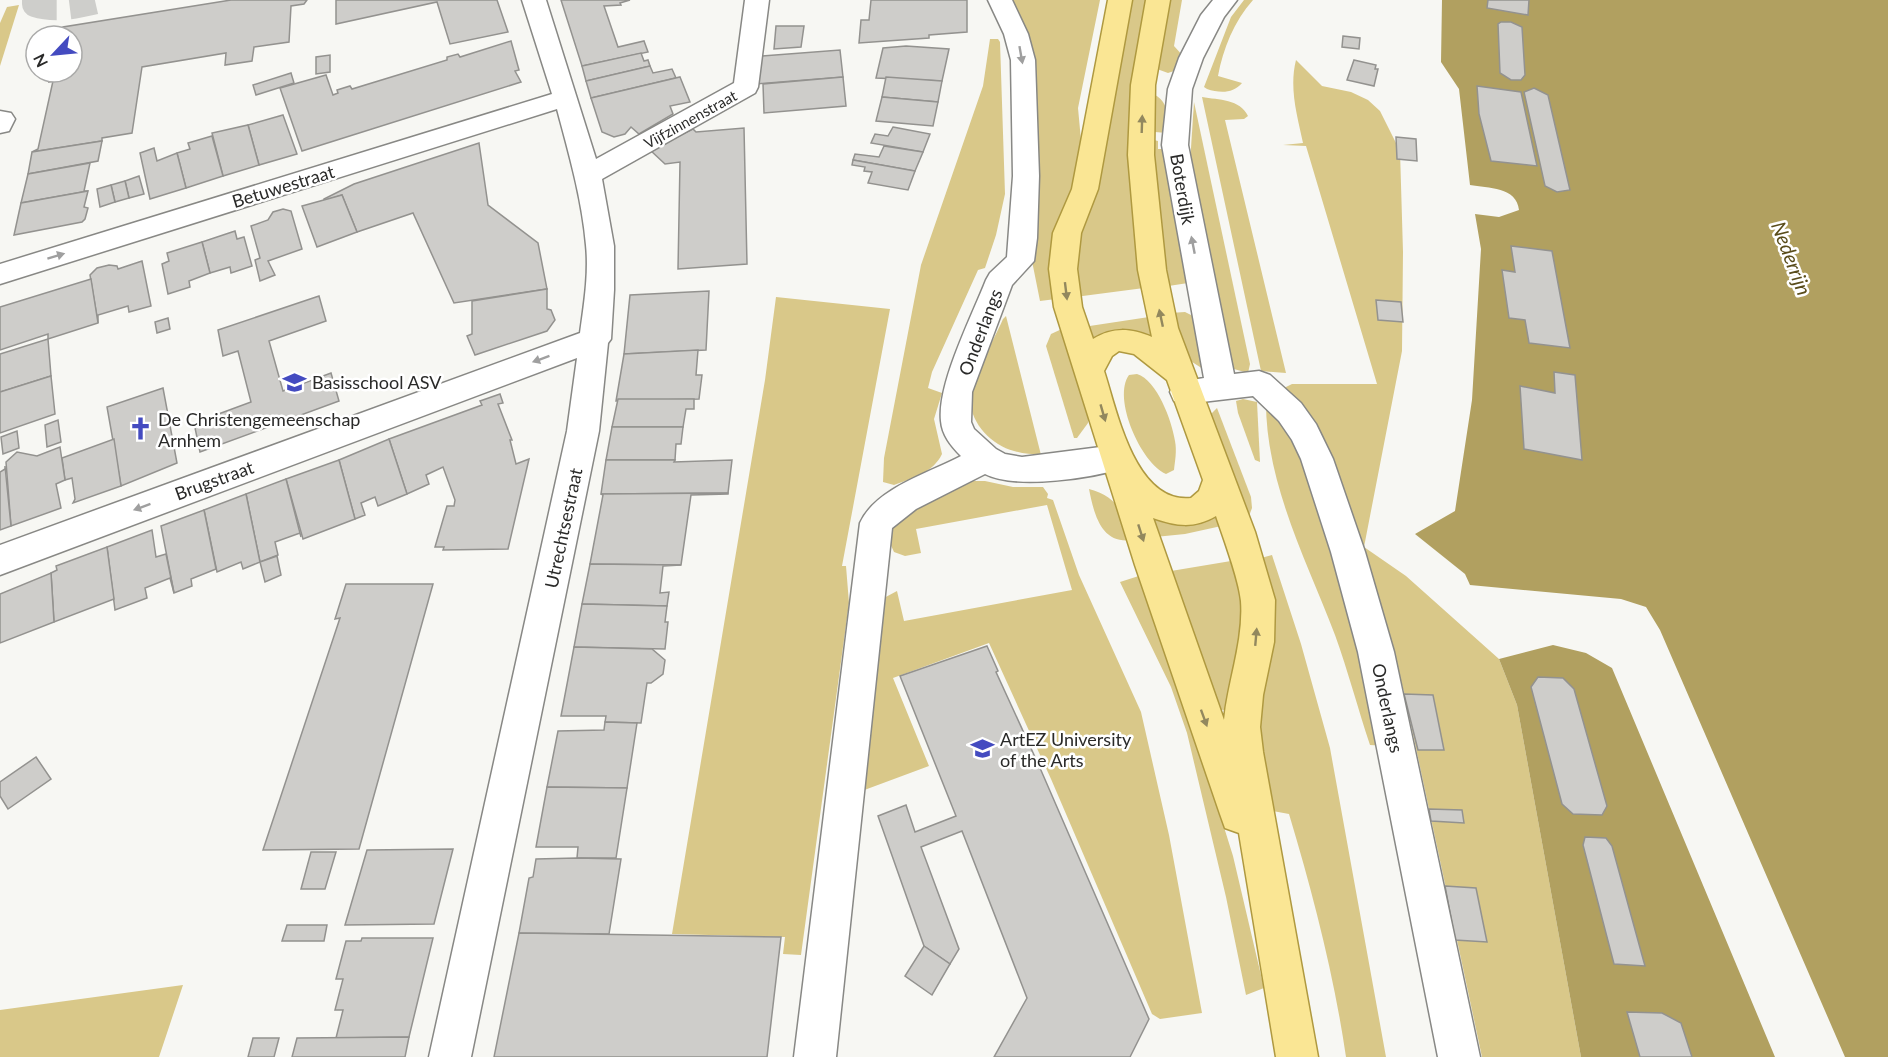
<svg xmlns="http://www.w3.org/2000/svg" width="1888" height="1057" viewBox="0 0 1888 1057" font-family="Lato,sans-serif">
<rect width="100%" height="100%" fill="#f7f7f3"/>
<g fill="#d9c889">
<polygon points="1011,0 1100,0 1078,108 1082,151 1056,299 1040,301 1032,261 1039,161 1034,111"/>
<polygon points="1131,0 1149,0 1144,288 1075,297 1072,259"/>
<polygon points="1165,0 1182,0 1174,46 1184,57 1177,70 1168,73 1157,69"/>
<path d="M1244,0H1253C1234,21 1223,49 1218,76L1242,83C1233,94 1219,93 1207,89L1204,87L1231,17Z"/>
<polygon points="19,5 0,66 0,23 7,7"/>
<path d="M990,39H998L1000,42L1005,194L996,235L985,268L978,270L932,372L928,388L942,393L934,419L942,454C933,473 912,478 894,485L883,482L884,458L921,265L983,86Z"/>
<path d="M1296,60L1322,86L1351,92L1368,100L1380,111L1400,151L1403,252L1402,351L1364,547L1406,576L1499,659L1517,705L1581,1057H1482L1404,692L1364,547L1333,461L1284,388L1292,384H1377L1306,146L1283,145L1303,143C1297,115 1289,88 1296,60Z"/>
<path d="M1153,94C1170,102 1167,116 1167,133L1155,132L1154,140L1158,141V149H1166L1188,283L1162,287L1155,234Z"/>
<path d="M1202,97C1219,100 1240,99 1248,116L1244,119L1225,120L1286,373L1261,371Z"/>
<polygon points="1194,102 1250,364 1248,373 1234,369 1229,363 1190,163"/>
<polygon points="776,297 890,309 842,566 846,566 849,603 801,955 783,954 785,937 672,934 765,380"/>
<polygon points="1185,312 1195,317 1203,369 1186,358 1170,313"/>
<path d="M1006,316L1041,455C1032,454 1023,454 1014,451C991,445 968,421 971,397C974,373 993,342 1003,319Z"/>
<polygon points="1149,317 1152,343 1089,343 1083,327"/>
<polygon points="1064,328 1090,410 1088,423 1077,438 1074,438 1046,346 1051,334"/>
<path d="M1137,374C1157,380 1172,421 1175,441C1177,451 1175,461 1174,470L1166,474C1141,463 1112,398 1129,375Z"/>
<polygon points="1243,399 1257,402 1260,462 1255,460 1238,413 1236,401"/>
<path d="M1266,399L1278,408L1311,472L1387,746L1370,745C1358,709 1348,671 1335,635C1306,559 1265,482 1266,399Z"/>
<polygon points="1217,408 1251,497 1252,508 1249,516 1245,519 1210,422 1211,414"/>
<polygon points="968,481 985,481 1013,487 1043,487 1048,494 1047,498 1053,500 1079,575 1141,712 1169,835 1202,1013 1160,1019 1152,1014 1051,779 989,643 893,678 929,766 859,792 882,599 897,591 904,621 1072,590 1047,505 916,529 921,553 905,556 894,552 889,541 893,514"/>
<path d="M1089,489C1119,497 1123,514 1133,540C1101,545 1094,514 1089,489Z"/>
<polygon points="1221,508 1226,525 1185,534 1155,537 1148,510"/>
<path d="M1272,555L1301,644L1330,748L1386,1057H1346C1334,975 1313,894 1289,814L1267,810L1255,767L1261,558Z"/>
<polygon points="1237,560 1244,593 1239,647 1225,710 1210,709 1165,572"/>
<polygon points="1145,574 1233,856 1264,988 1246,995 1226,897 1187,733 1171,687 1120,582"/>
<polygon points="183,985 159,1057 0,1057 0,1010"/>
</g>
<g fill="#b1a060">
<path d="M1442,0H1888V1057H1845L1676,667L1660,630L1646,607L1621,599L1470,585L1465,574L1415,534L1455,511L1472,400L1481,249L1475,214L1499,217L1519,210C1517,187 1488,188 1470,185L1459,89L1441,62Z"/>
<polygon points="1553,645 1586,653 1612,668 1775,1057 1581,1057 1517,705 1499,659"/>
</g>
<g fill="#cecdca" stroke="#93928f" stroke-width="1.5">
<polygon points="231,0 307,0 304,4 291,6 289,42 254,47 252,61 225,65 226,53 142,67 132,133 102,138 102,141 32,152 38,149 53,81 49,82 51,72 72,72 72,36 61,36 63,27"/>
<polygon points="336,0 497,0 508,32 450,44 437,2 336,24"/>
<polygon points="561,0 630,0 620,3 621,5 604,6 618,47 644,41 648,52 582,66"/>
<polygon points="871,0 967,0 967,32 929,35 929,38 859,43 861,20 869,20"/>
<polygon points="1488,0 1529,0 1528,15 1487,8"/>
<polygon points="1501,22 1511,22 1522,27 1525,75 1521,80 1511,80 1500,73 1498,24"/>
<polygon points="776,26 804,26 801,47 774,49"/>
<polygon points="1343,36 1360,38 1359,49 1342,47"/>
<polygon points="511,41 519,70 515,71 521,82 302,151 280,88 326,75 333,95 338,93 337,90 350,86 352,89 447,60 447,57 458,54 460,57"/>
<polygon points="906,46 949,49 942,81 876,78 883,48"/>
<polygon points="840,50 843,77 756,84 762,56"/>
<polygon points="641,53 644,61 648,60 650,66 586,81 582,66"/>
<polygon points="330,55 330,72 316,74 316,57"/>
<polygon points="1354,60 1376,65 1375,69 1378,69 1374,86 1347,80"/>
<polygon points="650,66 653,73 672,69 676,78 591,98 586,81"/>
<polygon points="291,73 294,83 256,95 253,85"/>
<polygon points="680,77 690,102 670,106 673,114 639,134 631,127 625,134 614,137 602,132 591,98"/>
<polygon points="843,77 846,106 764,113 763,84"/>
<polygon points="886,77 942,81 938,102 882,97"/>
<polygon points="1477,86 1521,92 1537,166 1491,161 1479,114"/>
<polygon points="1534,88 1548,95 1570,190 1557,192 1545,186 1524,92"/>
<polygon points="882,97 938,102 933,126 876,121"/>
<polygon points="283,115 297,154 259,165 248,125"/>
<polygon points="248,125 259,165 223,176 212,133"/>
<polygon points="893,127 930,134 923,152 871,143 875,134 888,136"/>
<polygon points="744,128 747,264 678,269 680,162 665,164 650,150 693,129 696,132"/>
<polygon points="212,136 223,176 186,188 177,153 190,149 188,143"/>
<polygon points="1396,137 1416,139 1417,161 1397,159"/>
<polygon points="102,141 98,161 28,174 32,152"/>
<polygon points="479,143 488,205 538,243 547,289 454,303 413,213 357,232 342,195 324,201 324,199 354,184"/>
<polygon points="884,146 923,152 915,171 853,160 855,154 879,157"/>
<polygon points="154,148 157,161 177,153 186,188 150,199 140,153"/>
<polygon points="853,160 915,171 908,190 868,183 872,172 864,171 865,167 852,165"/>
<polygon points="90,163 84,191 88,191 21,203 28,174"/>
<polygon points="139,176 144,194 129,198 125,181"/>
<polygon points="125,181 129,198 115,202 111,185"/>
<polygon points="111,185 115,202 100,207 97,189"/>
<polygon points="88,191 84,207 88,208 85,219 82,222 14,235 21,203"/>
<polygon points="342,195 357,232 317,247 302,206"/>
<polygon points="283,209 291,211 302,249 268,261 275,275 260,281 255,260 260,258 251,226 268,220 273,212"/>
<polygon points="235,231 237,239 244,237 252,266 231,273 230,267 210,273 202,242"/>
<polygon points="202,242 210,273 189,281 190,287 168,294 162,264 169,261 167,253"/>
<polygon points="1511,246 1552,251 1570,348 1529,343 1525,320 1509,318 1502,270 1515,272"/>
<polygon points="142,261 151,306 129,312 128,306 98,315 98,323 90,275 97,268 109,265 117,266 118,269"/>
<polygon points="91,279 98,323 48,339 48,334 0,350 0,307"/>
<polygon points="547,289 547,309 551,310 555,320 547,331 475,355 467,336 472,334 472,301"/>
<polygon points="709,291 706,350 624,354 630,295"/>
<polygon points="319,296 326,321 269,341 283,391 331,373 339,401 200,452 194,423 251,402 238,351 223,356 218,330"/>
<polygon points="1376,300 1401,302 1403,322 1378,320"/>
<polygon points="168,318 170,329 157,333 155,322"/>
<polygon points="48,339 51,376 0,392 0,354"/>
<polygon points="698,350 696,375 702,375 699,399 616,401 624,354"/>
<polygon points="1554,372 1575,375 1582,460 1524,449 1520,386 1555,393"/>
<polygon points="51,376 55,414 0,433 0,392"/>
<polygon points="163,388 177,463 121,486 107,407"/>
<polygon points="500,394 503,403 498,404 512,440 510,440 516,464 529,459 508,549 443,550 444,547 435,547 447,506 454,506 455,500 443,467 426,475 429,484 407,494 389,439 482,405 480,401"/>
<polygon points="618,399 694,399 694,409 686,409 683,427 612,427"/>
<polygon points="58,420 61,442 47,447 45,425"/>
<polygon points="612,427 683,427 681,444 676,444 675,460 606,460"/>
<polygon points="17,431 19,448 3,454 1,437"/>
<polygon points="114,439 121,486 73,503 75,499 72,478 65,480 62,458"/>
<polygon points="389,439 407,494 378,506 375,497 361,503 365,515 355,519 339,460"/>
<polygon points="60,447 65,480 56,484 61,508 11,526 6,462 17,452 37,456"/>
<polygon points="339,460 355,519 303,539 286,479"/>
<polygon points="606,460 675,460 674,462 732,460 728,493 601,494"/>
<polygon points="5,466 11,526 0,530 0,472 5,469"/>
<polygon points="286,479 301,537 300,533 275,542 278,555 260,562 246,494"/>
<polygon points="246,494 260,562 243,569 241,562 217,572 204,510"/>
<polygon points="601,494 728,493 728,494 691,495 681,565 590,564 603,495"/>
<polygon points="204,510 216,569 191,579 192,586 174,593 161,526"/>
<polygon points="152,530 156,557 166,554 174,593 170,578 145,588 147,598 115,610 107,547"/>
<polygon points="107,547 114,599 54,622 51,573 57,570 56,566"/>
<polygon points="277,556 281,575 265,582 260,562"/>
<polygon points="590,564 681,565 663,566 660,593 669,592 667,606 582,604"/>
<polygon points="51,573 54,622 0,643 0,594"/>
<polygon points="346,584 433,584 359,849 263,850 340,618 335,619"/>
<polygon points="582,604 667,606 665,622 668,622 665,649 574,647"/>
<polygon points="987,646 998,671 996,672 1040,768 1149,1019 1130,1057 994,1057 1027,998 962,831 921,847 959,949 950,964 924,946 878,816 906,805 915,832 956,816 900,676"/>
<polygon points="574,647 652,649 665,660 663,674 651,683 647,683 641,723 605,722 606,716 561,716"/>
<polygon points="1538,677 1563,678 1574,689 1607,806 1602,815 1573,814 1562,804 1531,687"/>
<polygon points="1404,694 1433,695 1444,750 1418,750"/>
<polygon points="605,722 637,723 627,788 547,787 558,731 604,730"/>
<polygon points="36,757 51,779 8,809 0,796 0,782"/>
<polygon points="547,787 627,788 616,858 577,858 578,847 536,847"/>
<polygon points="1429,809 1462,810 1464,823 1431,821"/>
<polygon points="1585,837 1606,838 1612,846 1645,966 1614,964 1583,845"/>
<polygon points="453,849 434,924 345,925 367,850"/>
<polygon points="311,852 336,852 325,889 301,889"/>
<polygon points="577,858 621,859 609,934 519,933 529,878 533,877 536,859"/>
<polygon points="1445,886 1476,888 1487,942 1455,940"/>
<polygon points="287,925 327,925 324,941 282,941"/>
<polygon points="519,933 781,937 767,1057 494,1057"/>
<polygon points="362,938 433,938 409,1037 336,1038 343,1010 335,1010 343,979 336,979 346,941 361,941"/>
<polygon points="924,946 950,964 932,995 905,976"/>
<polygon points="1627,1012 1662,1013 1681,1023 1692,1057 1640,1057"/>
<polygon points="409,1037 405,1057 292,1057 297,1038"/>
<polygon points="253,1038 279,1038 274,1057 248,1057"/>
</g>
<g fill="none" stroke-linecap="round" stroke-linejoin="round">
<path stroke="#cececb" stroke-width="26" stroke-dasharray="26 13" stroke-linecap="butt" d="M35,0V4C57,11 79,5 101,0"/>
<defs>
<g id="minor">
<path d="M522,0H546L596,159L734,83L745,0H769L758,87L755,93L602,179L614,246V290L611,339L608,343L599,431L471,1057H429L567,431L577,358L0,575V545L580,333C584,304 589,274 586,245C582,199 569,154 557,109L0,284V264L552,94Z"/>
<path d="M988,0H1012L1028,34L1035,60L1039,176L1037,238L1034,261L1012,285L972,392L971,422L974,429L996,449L1005,454L1022,457L1116,445L1127,449L1132,458L1127,467C1094,478 1016,490 985,474L916,509L892,528L836,1057H794L860,523C876,488 929,473 961,456C951,446 942,435 941,421C937,384 972,316 986,280L990,273L1007,257L1013,176L1011,60L1004,34Z"/>
<polygon points="1213,0 1237,0 1224,17 1203,58 1192,89 1188,145 1234,374 1259,371 1270,375 1301,403 1316,424 1333,459 1365,552 1394,652 1480,1057 1438,1057 1358,652 1331,552 1301,459 1292,440 1279,421 1253,396 1185,404 1174,401 1170,392 1174,383 1204,378 1162,145 1168,89 1179,58 1201,15"/>
<polygon points="0,111 11,113 15,119 9,131 0,133"/>
</g>
<path id="major" d="M1108,0H1132L1098,189L1081,233L1077,269L1082,307L1093,339C1113,327 1130,328 1152,337L1138,270L1128,155L1131,85L1146,0H1170L1155,85L1154,155L1166,270L1178,328L1255,532L1275,600L1274,642L1263,695L1260,727L1263,752L1318,1057H1276L1239,833L1225,828L1220,814L1135,565L1054,307L1049,269L1053,233L1072,189ZM1119,351L1134,354L1167,380L1203,480L1199,491L1191,498C1135,504 1117,411 1104,371L1112,356ZM1216,516C1223,537 1239,579 1241,601C1244,640 1228,681 1224,720L1153,518C1176,526 1194,529 1216,516Z"/>
</defs>
<use href="#minor" stroke="#888885" stroke-width="3"/>
<use href="#major" stroke="#af9940" stroke-width="3"/>
<use href="#minor" fill="#fff" fill-rule="evenodd"/>
<use href="#major" fill="#fae694" fill-rule="evenodd"/>
</g>
<defs><path id="oneway-solid" d="M-6-.8H1V-3.2L6.5 0L1 3.2V.8H-6Z" transform="scale(1.5)"/></defs>
<g fill="#9f9f9f">
<use href="#oneway-solid" transform="translate(1021 55) rotate(80)"/>
<use href="#oneway-solid" transform="translate(1193 245) rotate(-101)"/>
<use href="#oneway-solid" transform="translate(56 256) rotate(-17)"/>
<use href="#oneway-solid" transform="translate(541 359) rotate(160)"/>
<use href="#oneway-solid" transform="translate(142 507) rotate(160)"/>
</g>
<g fill="#92885e">
<use href="#oneway-solid" transform="translate(1142 124) rotate(-88)"/>
<use href="#oneway-solid" transform="translate(1066 291) rotate(83)"/>
<use href="#oneway-solid" transform="translate(1161 318) rotate(-102)"/>
<use href="#oneway-solid" transform="translate(1103 413) rotate(74)"/>
<use href="#oneway-solid" transform="translate(1141 533) rotate(72)"/>
<use href="#oneway-solid" transform="translate(1256 637) rotate(-85)"/>
<use href="#oneway-solid" transform="translate(1204 718) rotate(70)"/>
</g>
<defs>
<symbol id="school-bare" viewBox="-9 -9 18 18"><path d="M0-5L7-2L0 1L-7-2ZM-4 1L0 2.5L4 1V4Q0 6-4 4Z" fill="#444bc0" stroke="#fff" stroke-width="2.5" paint-order="stroke"/></symbol>
<symbol id="church-bare" viewBox="-9 -9 18 18"><path d="M-1.2-6h2.4v3.5h3.3v2.4h-3.3V6h-2.4V-.1h-3.3v-2.4h3.3Z" fill="#444bc0" stroke="#fff" stroke-width="2.5" paint-order="stroke"/></symbol>
<symbol id="university-bare" viewBox="-9 -9 18 18"><path d="M0-5L7-2L0 1L-7-2ZM-4 1L0 2.5L4 1V4Q0 6-4 4Z" fill="#444bc0" stroke="#fff" stroke-width="2.5" paint-order="stroke"/></symbol>
</defs>
<g fill-rule="evenodd">
<use href="#school-bare" x="278" y="366" width="33" height="33"/>
<use href="#church-bare" x="124" y="412" width="33" height="33"/>
<use href="#university-bare" x="966" y="732" width="33" height="33"/>
</g>
<g text-anchor="middle" dominant-baseline="central" stroke-width="5" stroke-linejoin="round" paint-order="stroke">
<g font-size="15" fill="#2a2a29" stroke="#fff">
<text transform="translate(690 119) rotate(-29)">Vijfzinnenstraat</text>
</g>
<g font-size="18" fill="#2a2a29" stroke="#fff">
<text transform="translate(283 186) rotate(-17)">Betuwestraat</text>
<text transform="translate(1183 189) rotate(80)">Boterdijk</text>
<text transform="translate(980 332) rotate(-69)">Onderlangs</text>
<text transform="translate(214 480) rotate(-20)">Brugstraat</text>
<text transform="translate(563 528) rotate(-78)">Utrechtsestraat</text>
<text transform="translate(1388 708) rotate(78)">Onderlangs</text>
</g>
<g font-size="18" fill="#2a2a29" stroke="#fff" text-anchor="start">
<text x="312" y="382">Basisschool ASV</text>
<text x="158" y="419">De Christengemeenschap<tspan x="158" dy="21">Arnhem</tspan></text>
<text x="1000" y="739">ArtEZ University<tspan x="1000" dy="21">of the Arts</tspan></text>
</g>
<g font-size="20" font-style="italic" fill="#594c1a" stroke="#fff">
<text transform="translate(1792 258) rotate(69)">Nederrijn</text>
</g>
</g>
<g transform="translate(54 54) rotate(244)"><circle r="28" fill="#ffffff" stroke="#aaaaa9" stroke-width="1.5"/>
<path d="M0-4.5L10 22L0 15L-10 22Z" fill="#444bc0"/>
<text y="-9" font-size="16" font-weight="bold" text-anchor="middle" fill="#2a2a29">N</text>
</g>
</svg>
